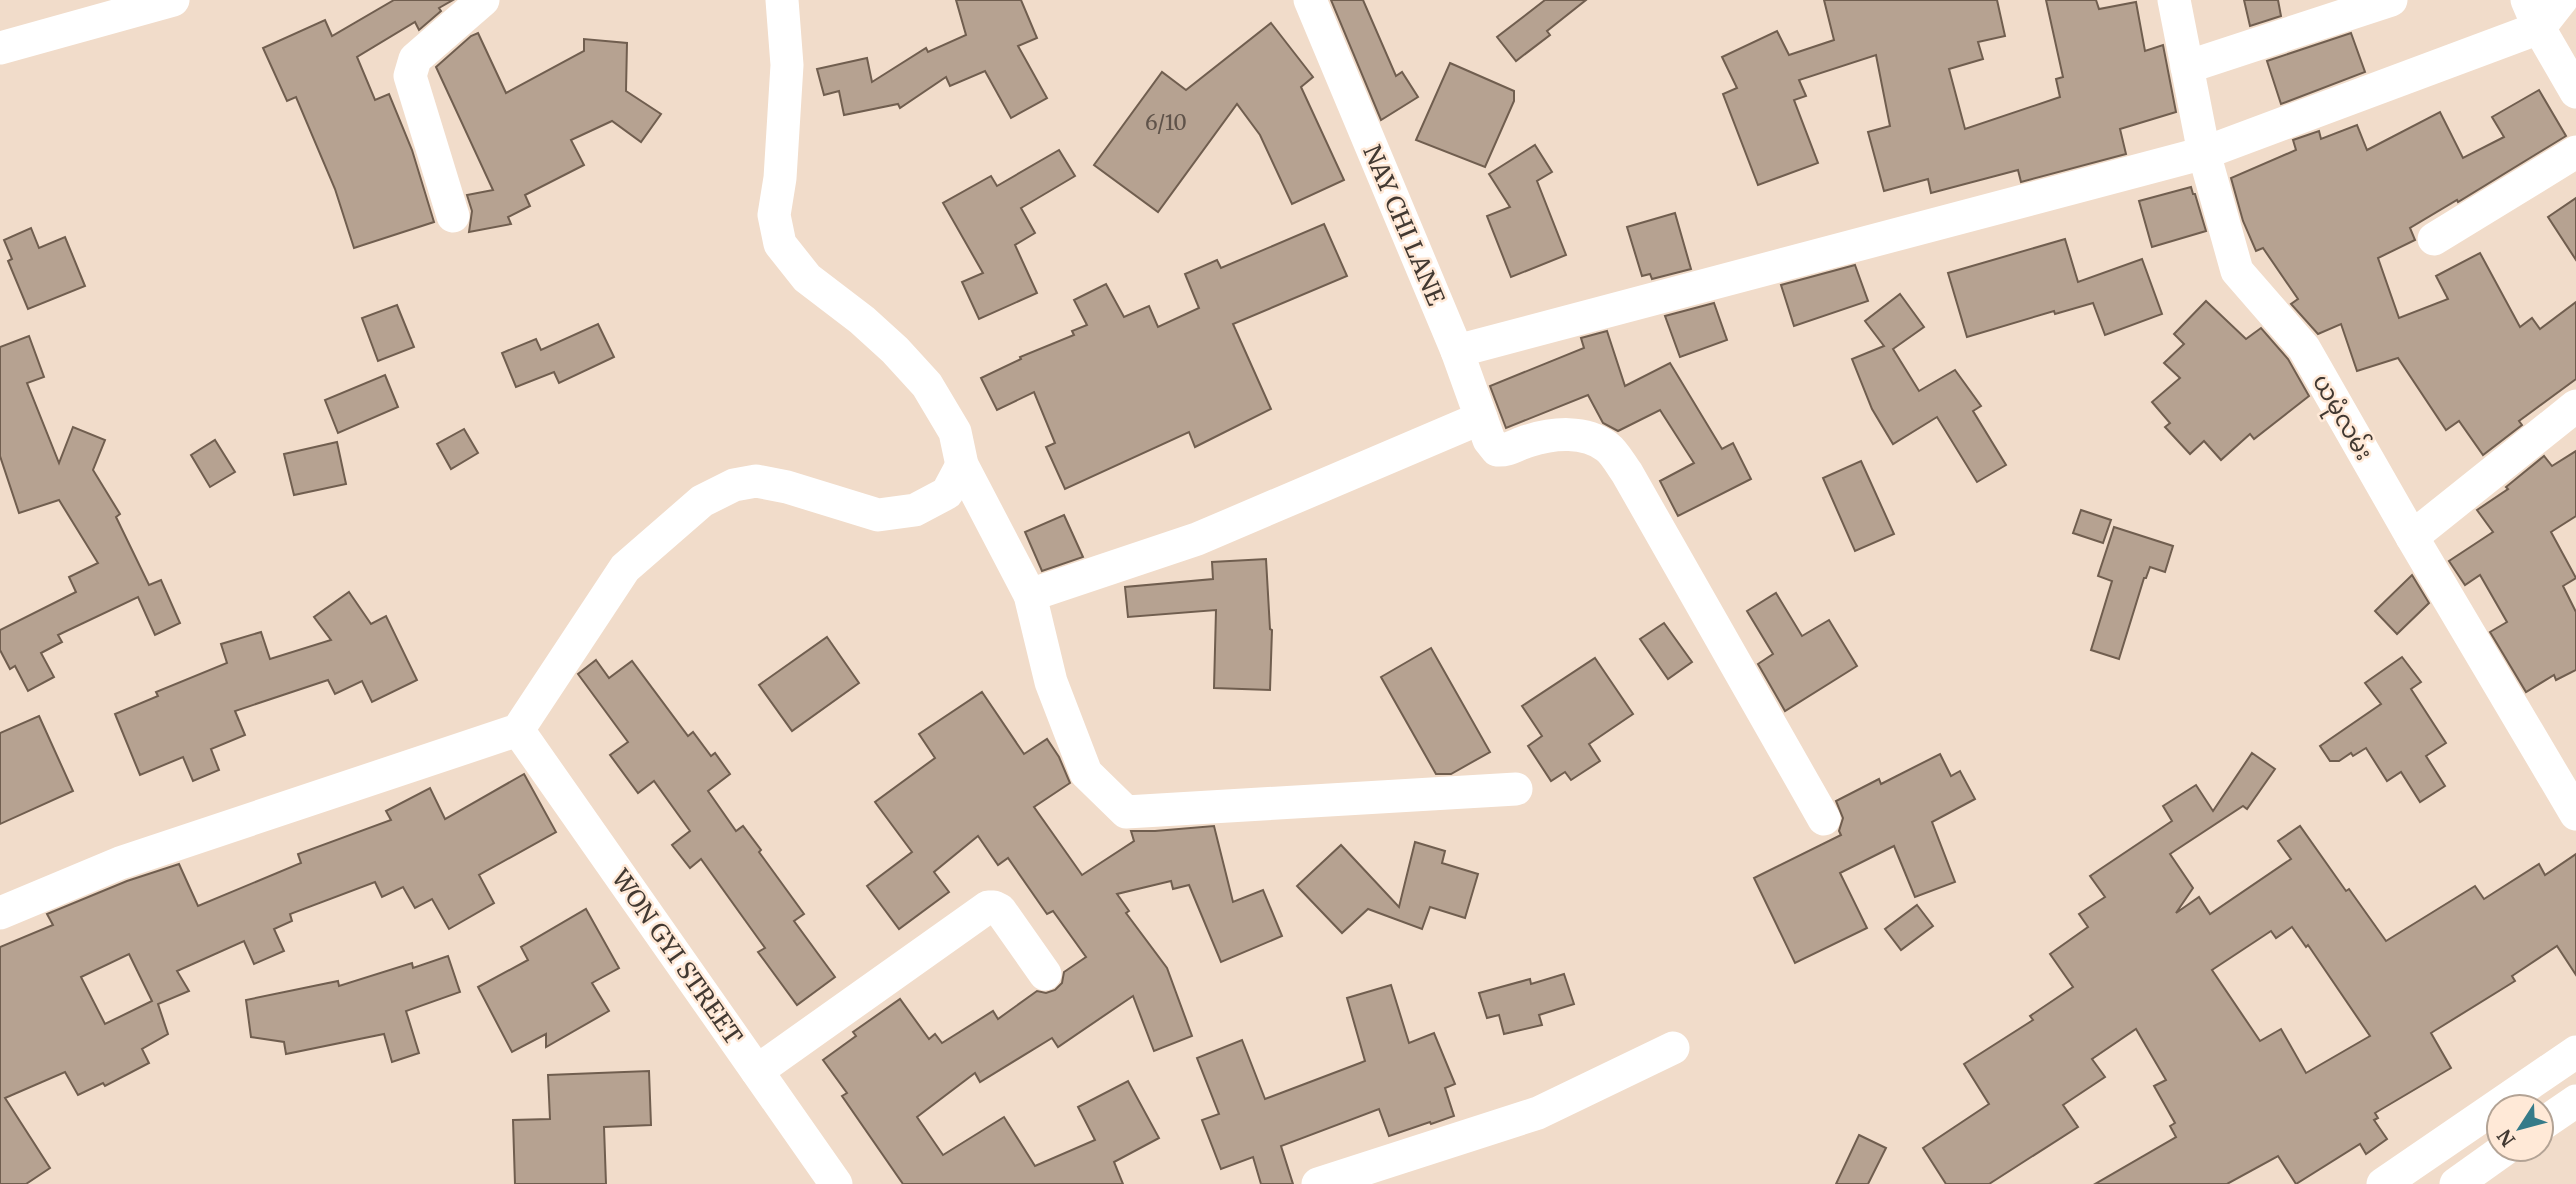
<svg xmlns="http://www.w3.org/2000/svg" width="2576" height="1184" viewBox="0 0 2576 1184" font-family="Merriweather,'Noto Sans Myanmar',serif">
<rect width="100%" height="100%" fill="#f1dcca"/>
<g fill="#b6a291" stroke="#705e4f" stroke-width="2" fill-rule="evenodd">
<polygon points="394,0 453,0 439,8 441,11 419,30 415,22 357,57 375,100 389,94 412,150 434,222 354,248 335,189 296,97 287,101 263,48 325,20 332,36"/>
<polygon points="956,0 1021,0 1037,38 1018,46 1047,98 1011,118 985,71 950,86 946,77 900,108 898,104 844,115 839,91 824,95 817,69 867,58 872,82 926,48 928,52 966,35"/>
<polygon points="1331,0 1363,0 1396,76 1402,72 1418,97 1381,120"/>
<polygon points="1545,0 1586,0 1547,31 1550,35 1516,61 1497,37"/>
<polygon points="1824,0 1997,0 2005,36 1978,42 1983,59 1949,69 1965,129 2060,97 2056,79 2063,77 2046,0 2096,0 2099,9 2136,2 2145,51 2163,45 2176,112 2120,129 2126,154 2021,182 2018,170 1931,193 1928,179 1884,191 1868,132 1890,126 1876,55 1799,80 1806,96 1794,100 1818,163 1758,185 1723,94 1737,88 1722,57 1777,31 1789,55 1834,40"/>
<polygon points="2244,0 2278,0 2281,16 2250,26"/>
<polygon points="1271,23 1313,77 1301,87 1344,180 1292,204 1260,135 1237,104 1158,212 1094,165 1162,72 1186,90"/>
<polygon points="478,33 506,93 584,51 584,39 627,43 626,91 661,114 641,142 612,121 571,140 584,165 525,195 530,206 508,217 511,224 469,232 472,211 467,195 493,190 436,67 471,36"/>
<polygon points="2351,33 2365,72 2281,104 2267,61"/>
<polygon points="1450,63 1514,91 1514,101 1485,167 1416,140"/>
<polygon points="2539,90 2566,136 2458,202 2457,200 2410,228 2415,240 2378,258 2399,318 2448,299 2436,276 2480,253 2520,327 2532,318 2540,329 2576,302 2576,379 2519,421 2522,425 2483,455 2459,421 2446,430 2398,358 2357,371 2341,324 2318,334 2291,304 2298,299 2263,248 2256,251 2243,221 2231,178 2296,150 2293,140 2319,131 2321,139 2357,125 2367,150 2440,112 2463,158 2504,137 2492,117"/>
<polygon points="1535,145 1552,172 1537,181 1566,255 1511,277 1487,216 1510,207 1489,174"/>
<polygon points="1059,150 1075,176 1021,208 1035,233 1015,245 1037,293 979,319 962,282 983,273 943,203 991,176 997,186"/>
<polygon points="2191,187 2193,194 2195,194 2206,231 2152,247 2139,201"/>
<polygon points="2576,198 2576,260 2548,217"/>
<polygon points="1675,213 1691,269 1652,279 1650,274 1642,276 1627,227"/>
<polygon points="1324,224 1347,276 1233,324 1271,409 1195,447 1189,432 1065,489 1046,447 1055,443 1034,392 997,410 981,378 1021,359 1020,357 1074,335 1072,331 1087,325 1074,300 1106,284 1124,317 1149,306 1158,327 1199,308 1185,274 1217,260 1221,268"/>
<polygon points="31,228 39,248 65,237 85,286 28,309 8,261 12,259 4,240"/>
<polygon points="2065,239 2078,282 2142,259 2162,314 2105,335 2093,303 2055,314 2054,311 1967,337 1948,273"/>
<polygon points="1855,265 1868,301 1794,326 1781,285"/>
<polygon points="1900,294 1924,327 1893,349 1919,391 1955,370 1981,406 1973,411 2006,465 1977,482 1937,417 1893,444 1872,409 1852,359 1884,346 1865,321"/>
<polygon points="2206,301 2246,339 2261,328 2288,359 2309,396 2254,439 2250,434 2221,460 2204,441 2190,454 2165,427 2170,423 2152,402 2180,378 2164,363 2184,344 2174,334"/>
<polygon points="1714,303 1727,340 1680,357 1665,316"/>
<polygon points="397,305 414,347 378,361 362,318"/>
<polygon points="598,324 614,357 559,383 554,372 516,387 502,353 536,339 541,350"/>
<polygon points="1607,331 1625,386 1670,363 1722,449 1733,443 1751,479 1678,516 1660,481 1694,463 1660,410 1618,431 1603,423 1588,395 1506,428 1490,386 1584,348 1581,338"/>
<polygon points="29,336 44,377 27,383 59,463 73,427 105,440 93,470 120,514 116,517 149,585 161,580 180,623 155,635 138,597 58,635 62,642 41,653 54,677 28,691 15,666 10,669 0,650 0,630 76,592 69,577 98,563 59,500 19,513 0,456 0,347"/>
<polygon points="385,375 398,407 338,433 325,400"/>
<polygon points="464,429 478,453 451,469 437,444"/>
<polygon points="215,440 235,472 210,487 191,455"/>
<polygon points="337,442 346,484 294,495 284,454"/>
<polygon points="2576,451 2576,516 2551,532 2576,578 2563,586 2576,612 2576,670 2556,680 2554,675 2526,692 2490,632 2507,622 2480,575 2465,585 2449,561 2493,532 2477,510 2508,489 2506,487 2544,456 2552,466"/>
<polygon points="1861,461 1894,534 1855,551 1823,478"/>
<polygon points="2081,510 2111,520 2103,543 2073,533"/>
<polygon points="1064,515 1083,557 1042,571 1025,532"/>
<polygon points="2114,527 2173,546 2165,572 2150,567 2146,578 2144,578 2119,659 2091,650 2112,581 2098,576"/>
<polygon points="1266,559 1270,629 1272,630 1270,690 1214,688 1216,610 1128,617 1125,587 1213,579 1212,562"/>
<polygon points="2412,575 2429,603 2397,634 2375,611"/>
<polygon points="349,592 371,624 386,616 417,680 372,702 362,681 335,694 328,680 235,711 245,735 211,749 219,770 193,781 183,757 140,775 115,714 158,696 156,692 227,663 221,644 261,632 270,659 331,640 314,617"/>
<polygon points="1776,593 1802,636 1829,620 1857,666 1785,711 1758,664 1773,654 1747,611"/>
<polygon points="1664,623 1692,662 1668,679 1640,639"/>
<polygon points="827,637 859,683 792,731 759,685"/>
<polygon points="1431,648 1490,752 1451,774 1436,774 1381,677"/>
<polygon points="2402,657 2421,682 2411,689 2446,743 2426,756 2445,786 2420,802 2401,772 2387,781 2366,748 2353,756 2351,753 2339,761 2330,761 2320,746 2381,704 2365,683"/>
<polygon points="1595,658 1633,714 1589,744 1600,761 1571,780 1565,772 1551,781 1528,746 1542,736 1522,706"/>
<polygon points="596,660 609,678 632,661 688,736 693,732 711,756 715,753 730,774 708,791 736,831 743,826 761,850 759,852 804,914 794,921 835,977 797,1005 758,952 765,948 701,859 690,868 672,845 690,831 654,781 638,793 610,755 628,742 578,674"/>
<polygon points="982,692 1024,754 1047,739 1059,757 1070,783 1034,807 1082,875 1134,841 1131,831 1155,831 1214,826 1233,902 1263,890 1282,936 1221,962 1189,885 1173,889 1171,881 1117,894 1129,911 1126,913 1167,968 1192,1036 1154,1051 1133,996 1058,1047 1052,1038 980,1082 975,1073 917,1117 943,1155 1004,1117 1035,1166 1095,1140 1078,1107 1128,1081 1159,1138 1114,1162 1123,1184 903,1184 842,1096 847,1093 823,1060 856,1036 853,1032 900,999 929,1039 935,1034 942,1043 993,1011 998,1019 1037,991 1046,993 1055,990 1062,983 1064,972 1086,957 1053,911 1047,914 1008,858 998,865 978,836 934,872 949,892 899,929 867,886 912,852 875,802 935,758 919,734"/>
<polygon points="39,716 73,791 0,824 0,733"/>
<path d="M2252,753L2275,769L2247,809L2243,806L2170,854L2193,888L2176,913L2199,897L2210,914L2291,859L2278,841L2300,826L2346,891L2349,889L2386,941L2475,886L2484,899L2539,864L2545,875L2576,854V975L2557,946L2512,976L2515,981L2431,1033L2451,1068L2375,1113L2378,1118L2374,1120L2387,1139L2366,1154L2360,1144L2296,1184L2278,1156L2227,1184H2095L2176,1137L2170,1126L2175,1123L2154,1086L2166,1080L2136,1029L2092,1059L2105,1077L2063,1105L2078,1127L1989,1184H1946L1923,1148L1989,1104L1964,1064L2033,1020L2030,1016L2073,987L2050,954L2088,927L2079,914L2105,897L2090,876L2172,821L2163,806L2196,785L2213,811ZM2292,927L2306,947L2308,945L2370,1036L2306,1073L2281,1029L2260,1041L2212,970L2271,931L2276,938Z"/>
<polygon points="1940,754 1951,776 1960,771 1975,799 1932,822 1955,882 1915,897 1894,846 1840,873 1867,928 1795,963 1754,878 1841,835 1839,831 1843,818 1836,801 1879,779 1881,784"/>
<path d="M524,774L556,832L479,875L494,903L449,929L432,899L415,908L403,887L382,897L375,882L290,914L292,921L274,929L284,951L254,964L244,941L177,971L189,991L158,1004L168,1034L142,1049L149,1063L105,1086L103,1083L78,1095L65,1072L5,1098L50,1168L26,1184H0V947L53,925L47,914L127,881L179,864L198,906L301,863L298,854L391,820L386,811L430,788L445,819ZM129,954L152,1001L105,1024L81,977Z"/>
<polygon points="1415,842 1445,851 1442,863 1478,874 1465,918 1430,907 1422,929 1368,909 1342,933 1297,886 1341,845 1399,907"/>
<polygon points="1917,905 1933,926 1901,950 1885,929"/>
<polygon points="586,909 619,968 592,983 609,1011 546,1047 546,1034 512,1052 478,987 528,960 521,947"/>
<polygon points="448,956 460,992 406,1011 419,1053 392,1062 384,1034 286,1054 284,1042 251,1037 246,1000 338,981 339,986 412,963 413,968"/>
<polygon points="1564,974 1574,1004 1539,1015 1542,1025 1504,1034 1499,1015 1487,1018 1479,993 1530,979 1531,984"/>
<polygon points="1391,985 1409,1043 1434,1033 1455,1084 1445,1088 1454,1116 1431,1124 1430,1122 1389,1136 1379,1109 1281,1146 1293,1184 1261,1184 1253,1157 1221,1169 1202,1120 1219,1114 1197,1058 1242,1040 1265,1099 1360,1063 1365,1061 1347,998"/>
<polygon points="649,1071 651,1125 604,1127 606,1184 515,1184 513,1120 550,1119 548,1075"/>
<polygon points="1859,1135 1886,1148 1868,1184 1836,1184"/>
</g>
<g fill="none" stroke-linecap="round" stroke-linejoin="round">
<g stroke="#fff" stroke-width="33">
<polyline points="782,0 787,65 780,178 774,215 780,244 807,278 862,320 895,350 927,385 955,432 962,465 1030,595 1051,682 1086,773 1126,812 1516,789"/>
<path d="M1310,0L1457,351L1489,440L1497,450C1509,451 1517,444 1528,441C1553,433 1585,430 1607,447C1615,453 1621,465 1627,473L1824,819"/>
<polyline points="2174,0 2204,153 2237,271 2304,348 2412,537 2576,814"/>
<polyline points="2527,0 2539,28 2576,92"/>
<polyline points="0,48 173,0"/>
<polyline points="2187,67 2391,0"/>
<polyline points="453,216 410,76 415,59 483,0"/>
<polyline points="2434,239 2576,152"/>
<polyline points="1457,351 2204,153 2539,28 2561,0"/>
<polyline points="2412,537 2576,406"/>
<polyline points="1030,595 1197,539 1481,418"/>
<polyline points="518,730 836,1184"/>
<polyline points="0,913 120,863 518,730 625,568 702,501 734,485 756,481 787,487 878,515 915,510 947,493 962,465"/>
<polyline points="757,1071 988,907 994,907 1000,910 1045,974"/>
<polyline points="2541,1125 2576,1101"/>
<polyline points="1318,1184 1538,1113 1673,1048"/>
<polyline points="2383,1184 2576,1052"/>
<polyline points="2456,1184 2505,1149"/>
</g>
</g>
<g text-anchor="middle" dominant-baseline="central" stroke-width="5" stroke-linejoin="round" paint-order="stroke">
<g font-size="21" fill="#5f534a">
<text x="1166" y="122">6/10</text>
</g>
<g font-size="24" fill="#423932" stroke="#ffe9d7">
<text transform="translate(1404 225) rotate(67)">NAY CHI LANE</text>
<text transform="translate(2343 417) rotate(60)">ယမုံလမ်း</text>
<text transform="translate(677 957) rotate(55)">WON GYI STREET</text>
</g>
</g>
<g transform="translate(2520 1128) rotate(234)"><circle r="33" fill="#ffe9d7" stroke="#b3a395" stroke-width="2"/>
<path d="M0-5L12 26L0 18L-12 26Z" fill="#367b89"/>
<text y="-10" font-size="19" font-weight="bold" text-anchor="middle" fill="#423932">N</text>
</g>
</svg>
